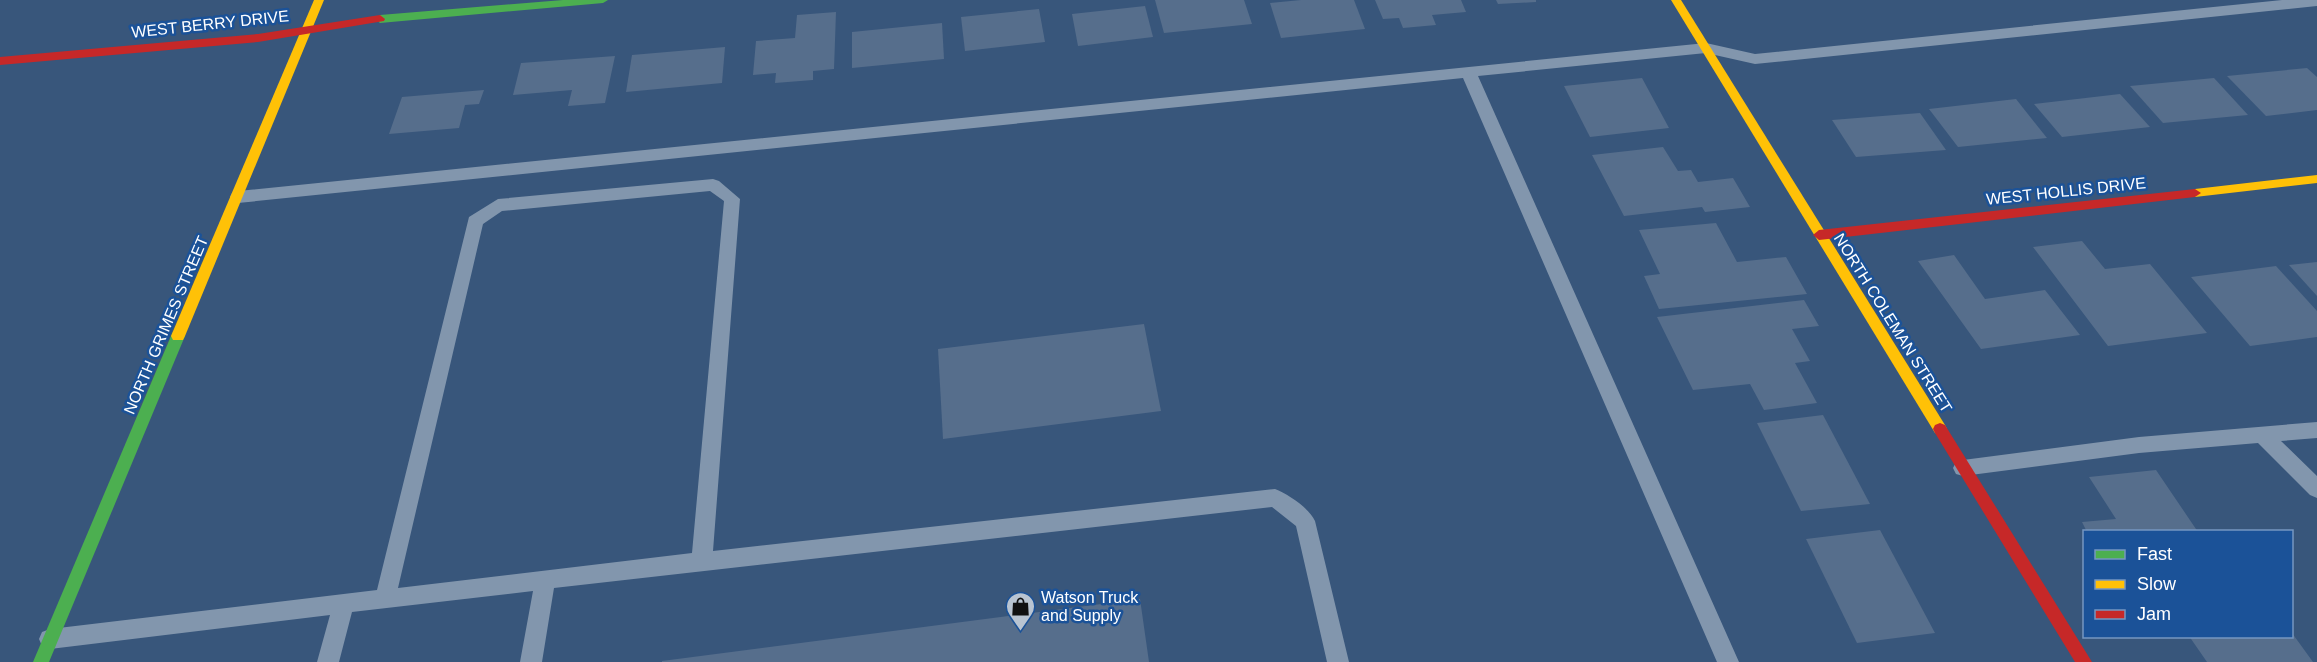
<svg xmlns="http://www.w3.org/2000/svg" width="2317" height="662" viewBox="0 0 2317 662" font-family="Arial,sans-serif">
<rect width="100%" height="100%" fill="#38567b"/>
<g fill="#566e8c">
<polygon points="1155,0 1244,0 1252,24 1164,33"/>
<polygon points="1301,0 1354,0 1365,29 1281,38 1270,3"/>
<polygon points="1375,0 1461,0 1466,12 1432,15 1436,25 1403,28 1399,18 1383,19"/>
<polygon points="1496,0 1536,0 1536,2 1498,4"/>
<polygon points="1145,6 1153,37 1078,46 1072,14"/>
<polygon points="1039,9 1045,42 965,51 961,17"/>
<polygon points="836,12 834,69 813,71 813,80 775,83 776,73 753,75 756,41 795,38 797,15"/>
<polygon points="942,23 944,59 852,68 852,32"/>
<polygon points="725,47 722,83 626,92 632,55"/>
<polygon points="615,56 605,103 568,106 572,90 513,95 521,63"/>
<polygon points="2307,68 2317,77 2317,110 2266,116 2227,76"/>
<polygon points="1642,78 1669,128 1590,137 1564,86"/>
<polygon points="2214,78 2248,115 2163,123 2130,86"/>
<polygon points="484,90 479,104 465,105 459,128 389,134 402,97"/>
<polygon points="2120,94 2150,127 2062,137 2034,104"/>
<polygon points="2016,99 2047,138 1958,147 1929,109"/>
<polygon points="1920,113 1946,150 1856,157 1832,120"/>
<polygon points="1663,147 1678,171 1691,170 1698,182 1733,178 1750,207 1705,212 1702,207 1624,216 1592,155"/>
<polygon points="1716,223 1737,262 1786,257 1807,294 1659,309 1644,276 1660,274 1639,230"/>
<polygon points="2082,241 2105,269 2150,264 2207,333 2108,346 2033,247"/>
<polygon points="1954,255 1985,299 2045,290 2080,335 1981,349 1918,261"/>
<polygon points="2317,262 2317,296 2289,265"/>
<polygon points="2276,266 2317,311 2317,337 2250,346 2191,277"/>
<polygon points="1804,300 1819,326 1792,329 1810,361 1795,363 1817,403 1764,410 1750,384 1693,390 1657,317"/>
<polygon points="1144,324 1161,411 943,439 938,349"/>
<polygon points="1823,415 1870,504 1801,511 1757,423"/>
<polygon points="2156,470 2198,532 2087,532 2082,522 2116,519 2089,477"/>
<polygon points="1880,530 1935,633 1857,643 1806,539"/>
<polygon points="1140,599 1149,662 662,662 662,661"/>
<polygon points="2292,633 2313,662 2207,662 2189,636 2292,636"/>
</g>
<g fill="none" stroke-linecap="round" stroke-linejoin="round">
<g fill="#8296ad" fill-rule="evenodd">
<polygon points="2282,0 2317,0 2317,6 1755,64 1706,53 1478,76 1739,662 1717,662 1463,78 238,203 232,201 230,197 232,193 238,191 1706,43 1755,54"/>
<path d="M713,179L719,181L740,199L713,551L1275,489C1288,494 1309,508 1315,521L1349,662H1327L1296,526L1272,507L554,588L542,662H520L533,591L352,612L339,662H317L330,615L50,649L42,646L39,639L42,632L50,629L377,590L469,217L498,199ZM710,191L724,201L692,553L398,588L483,224L502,211Z"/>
<polygon points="2317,422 2317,438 2281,441 2317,476 2317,498 2310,495 2258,443 2139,453 1963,476 1956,474 1953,468 1956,462 1963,460 2139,437"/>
</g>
<g fill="#4caf50" fill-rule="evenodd">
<polygon points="563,0 608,0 603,3 380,23 375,19 380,15"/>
<polygon points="178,331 183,332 185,336 49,662 33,662 171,336 173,332"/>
</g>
<g fill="#ffc107" fill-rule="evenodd">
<polygon points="314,0 324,0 185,336 183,340 173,340 171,336"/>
<polygon points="1671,0 1681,0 1945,425 1947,429 1945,433 1940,435 1935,433"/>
<polygon points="2317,175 2317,183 2195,197 2189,193 2195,189"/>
</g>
<g fill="#c62828" fill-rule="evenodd">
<polygon points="380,15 385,19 384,21 258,42 0,65 0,57 258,34"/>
<polygon points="2195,189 2201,193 2195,197 1819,240 1813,235 1819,230"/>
<polygon points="1940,423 1945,425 2092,662 2075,662 1935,433 1933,429 1935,425"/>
</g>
</g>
<defs>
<symbol id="shop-pin" viewBox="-11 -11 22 30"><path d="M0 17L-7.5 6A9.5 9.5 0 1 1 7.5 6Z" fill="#b9c4d1" stroke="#1b5298"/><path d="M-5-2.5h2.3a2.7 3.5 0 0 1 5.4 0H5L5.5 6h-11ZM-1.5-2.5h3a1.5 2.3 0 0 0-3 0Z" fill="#111"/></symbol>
</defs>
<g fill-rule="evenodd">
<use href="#shop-pin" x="1004" y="590" width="33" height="45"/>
</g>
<g text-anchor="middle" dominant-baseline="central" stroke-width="5" stroke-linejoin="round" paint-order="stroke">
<g font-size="16" fill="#fff" stroke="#1b5298">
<text transform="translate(210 24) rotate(-6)">WEST BERRY DRIVE</text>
<text transform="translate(2066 191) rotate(-6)">WEST HOLLIS DRIVE</text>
<text transform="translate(1893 323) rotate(58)">NORTH COLEMAN STREET</text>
<text transform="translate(166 325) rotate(-67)">NORTH GRIMES STREET</text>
</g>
<g font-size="16" fill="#fff" stroke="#1b5298" text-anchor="start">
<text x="1041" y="597">Watson Truck<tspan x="1041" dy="18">and Supply</tspan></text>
</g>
</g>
<rect x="2083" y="530" width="210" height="108" fill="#1b5298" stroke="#7697c1" stroke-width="1.5"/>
<rect x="2095" y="550" width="30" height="9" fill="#4caf50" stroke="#7697c1" stroke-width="1.5"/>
<text x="2137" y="560" font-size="18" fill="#ffffff">Fast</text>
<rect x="2095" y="580" width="30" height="9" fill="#ffc107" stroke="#7697c1" stroke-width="1.5"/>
<text x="2137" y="590" font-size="18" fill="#ffffff">Slow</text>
<rect x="2095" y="610" width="30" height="9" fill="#c62828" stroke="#7697c1" stroke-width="1.5"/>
<text x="2137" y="620" font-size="18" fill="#ffffff">Jam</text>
</svg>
